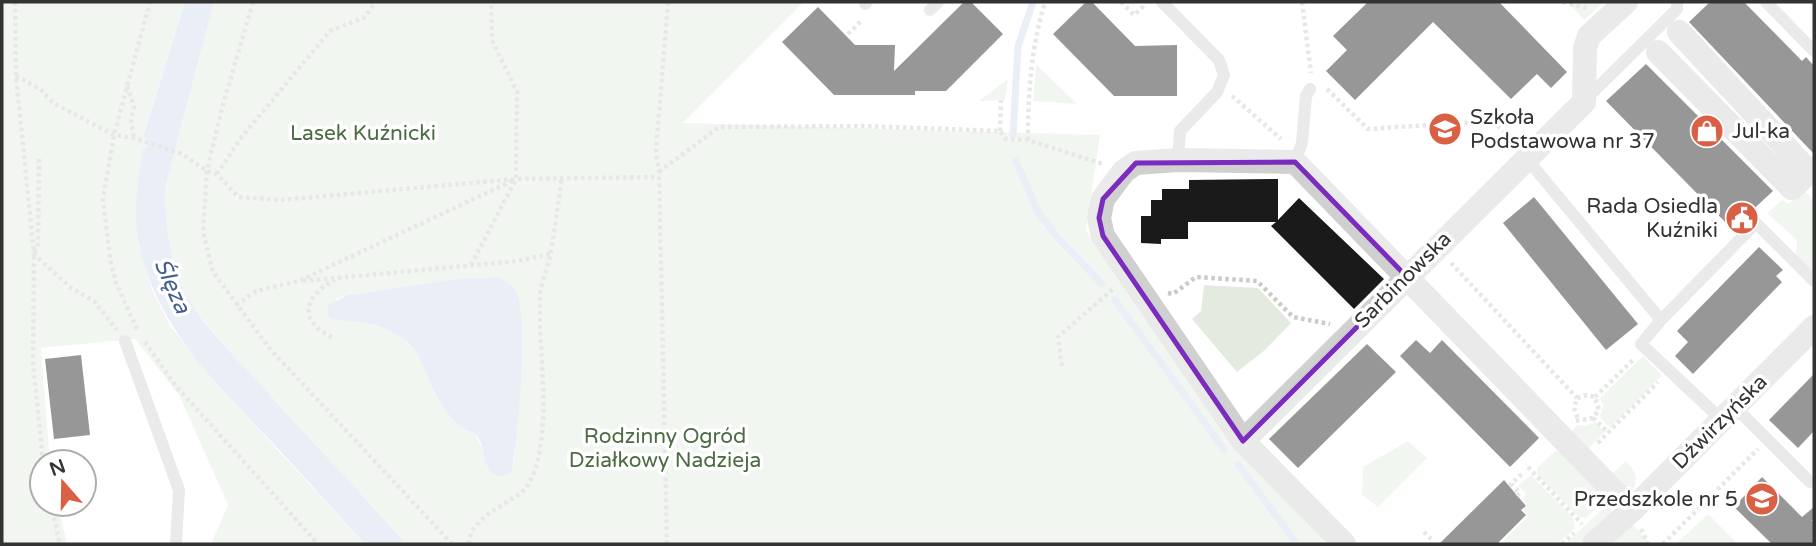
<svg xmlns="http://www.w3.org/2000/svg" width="1816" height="546" viewBox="0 0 1816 546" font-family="'Varela Round',sans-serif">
<rect width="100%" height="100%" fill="#fff"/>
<g fill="#e3ebe0" fill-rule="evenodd">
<polygon points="2,2 185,2 143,136 149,139 146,148 138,244 152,290 171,327 222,390 365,544 211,544 228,505 179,395 135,339 41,348 50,462 42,462 42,504 58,504 67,544 2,544"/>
<path d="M214,2H804L683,123L1100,135L1086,230L1239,454L1327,544H406C355,486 300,430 248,371C223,343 193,315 179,278C168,248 164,215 166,184ZM500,277L515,447L514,461L487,468L483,449L475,434L462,428L444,408L435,394L419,356L409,342L397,333L361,321L336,299L347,295L463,278Z"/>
<polygon points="1568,2 1601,2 1603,3 1584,20"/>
<polygon points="1036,64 1077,104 1033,101"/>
<polygon points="1008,79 1005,100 979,101"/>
<polygon points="1803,189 1814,201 1814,273 1796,256 1797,240 1767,213 1782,200 1789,204"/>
<polygon points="1204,285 1258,288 1291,323 1265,350 1237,372 1192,319 1201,311"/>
<polygon points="1643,356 1662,375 1610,428 1600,417 1603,406 1600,398"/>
<polygon points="1595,422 1605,432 1587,450 1570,433 1577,425 1586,426"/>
<polygon points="1408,441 1427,458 1378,507 1362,495 1363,467"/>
<polygon points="1564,449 1605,500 1586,518 1579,517 1537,474 1537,468 1555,451"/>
<path d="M1626,461C1636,471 1638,478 1633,491L1619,488L1609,477Z"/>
<polygon points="1531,475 1573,518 1575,528 1557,544 1506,544 1503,541 1528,516 1523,510 1527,505 1522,499 1526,494 1518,486"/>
<polygon points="1606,506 1612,509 1613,512 1578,544 1565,544"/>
<polygon points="1708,514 1738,544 1676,544"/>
<polygon points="1632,524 1651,544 1610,544"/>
</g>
<g fill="#d1daeb">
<path d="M185,2H214L166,184C164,215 168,248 179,278C193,316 225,346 252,375C302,432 356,487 406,544H365C337,514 310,483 282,453C224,391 157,331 139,245C132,213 138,181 143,149L146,148L149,140L143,137Z"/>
<path d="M500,277C504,281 513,285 516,291C529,311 518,446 511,472L502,477C477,471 490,451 476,435C472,431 466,431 462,428C455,423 449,414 444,408C433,393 428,376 420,359C405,326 364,322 332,319L327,313L328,305L347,295L463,278Z"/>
</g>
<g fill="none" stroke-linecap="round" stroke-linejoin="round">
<g stroke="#d1daeb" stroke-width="7">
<polyline points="1013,134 1018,46 1033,2"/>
<polyline points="1016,161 1038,212 1058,238 1102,284"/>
<polyline points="1115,300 1224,449"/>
<polyline points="1238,464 1297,544"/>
</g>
</g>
<g fill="#1a1a1a">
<polygon points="964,2 971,2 1003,34 946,91 915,91 915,95 834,95 782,42 818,7 855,45 895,45 894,71"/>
<polygon points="1086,2 1092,2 1135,46 1177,45 1177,96 1114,96 1053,34"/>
<polygon points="1368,2 1499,2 1567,72 1551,88 1537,74 1511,99 1433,22 1355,100 1326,71 1347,50 1333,36"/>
<polygon points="1710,2 1744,2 1802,61 1806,57 1814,66 1814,154 1689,22"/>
<polygon points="1646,64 1773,191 1732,229 1606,101"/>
<polygon points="1278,179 1278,220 1299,198 1384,279 1354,309 1271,226 1276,222 1188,222 1188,239 1161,239 1161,244 1141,243 1141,216 1151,216 1151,200 1162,200 1162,189 1189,189 1189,180"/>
<polygon points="1534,197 1638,324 1606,350 1503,223"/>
<polygon points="1759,247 1783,270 1776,276 1782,282 1693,374 1675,356 1688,342 1677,331"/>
<polygon points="1416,340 1430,353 1442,340 1539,438 1510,467 1400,356"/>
<polygon points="1367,344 1396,372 1298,468 1269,439"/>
<polygon points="81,355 90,435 54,439 45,359"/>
<polygon points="1814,374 1814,431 1798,448 1769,420"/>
<polygon points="1762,477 1802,517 1814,507 1814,544 1772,544 1734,507"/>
<polygon points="1504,480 1526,506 1521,510 1526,515 1497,544 1439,544"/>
</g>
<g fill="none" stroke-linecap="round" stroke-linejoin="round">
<g stroke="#cacaca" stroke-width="4.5" stroke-dasharray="3.5 3.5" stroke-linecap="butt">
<polyline points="15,2 16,76 34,254 71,288 94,301 117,330"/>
<polyline points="253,2 222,108 207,171 203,232 213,272 270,349 452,544"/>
<polyline points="1121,2 1134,15 1146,4"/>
<polyline points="1302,2 1311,73"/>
<polyline points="1563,2 1586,8"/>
<polyline points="848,34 863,19"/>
<polyline points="16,76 40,89 53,103 114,135 134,138 182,154 207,171 217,174 238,197 280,200 516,179 659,177"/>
<polyline points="127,86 134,106 131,122 134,138"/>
<polyline points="1327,89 1368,129 1493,121 1514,141"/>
<polyline points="1232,96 1281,139"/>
<polyline points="1000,131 1001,100"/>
<path d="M1028,140C1028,93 1031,48 1045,2"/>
<polyline points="39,159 38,244 34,254 33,362 43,462"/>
<polyline points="659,172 719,127 864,126 1000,131 1006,139 1028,140 1103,164"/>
<polyline points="217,174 240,139 330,31 365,17 376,2"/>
<polyline points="1451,263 1577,398"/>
<polyline points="471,265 516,179 517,92 492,40 491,2"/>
<polyline points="303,281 518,261 550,254"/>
<polyline points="1168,293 1173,294 1196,277 1257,281 1293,317 1330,324"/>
<polyline points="236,305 256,291 299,281 512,181"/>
<polyline points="137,329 116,283 110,258 103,199 114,135 150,2"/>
<path d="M332,337C298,321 303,296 335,280"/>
<polyline points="145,342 175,385 318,544"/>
<polyline points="1062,366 1058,337 1113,289"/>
<polyline points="1595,397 1634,359"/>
<polyline points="1593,418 1608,432"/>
<polyline points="1576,421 1593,418 1599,410 1595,397 1587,395 1577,398 1574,408 1578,419"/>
<polyline points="1598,443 1658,382"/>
<polyline points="1528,467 1582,524"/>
<polyline points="1517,496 1520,493 1511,484 1524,472"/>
<polyline points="51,504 60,544"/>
<polyline points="1814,521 1814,520"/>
<polyline points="1641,529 1648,544"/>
<polyline points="1424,532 1431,539"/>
<path d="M469,544C469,520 503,506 519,494C528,488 533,477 536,467C551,412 538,353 540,297C541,283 547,269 550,256C555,230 558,203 562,177"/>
<polyline points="667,544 659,172 656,151 668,2"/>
<polyline points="1562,544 1574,533"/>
<polyline points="1663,544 1758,449"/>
</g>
<g stroke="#d0d0d0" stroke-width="12">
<polyline points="1162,2 1219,60 1224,75 1217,92 1180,131 1178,160"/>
<polyline points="1766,2 1814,51"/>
<polyline points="865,4 867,2"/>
<polyline points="930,10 938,2"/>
<polyline points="1586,99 1677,9 1677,2"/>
<polyline points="1527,159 1661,320"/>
<polyline points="1295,162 1302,143 1306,96 1310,89"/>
<polyline points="125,341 179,490 176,544"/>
<polyline points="1735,407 1810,482"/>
<polyline points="1722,420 1641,344 1661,320 1756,223 1814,281"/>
</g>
<g stroke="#d0d0d0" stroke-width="24">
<polyline points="1658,52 1792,188 1809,172 1679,32"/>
<polyline points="1243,441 1584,102 1585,48 1589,36 1626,2"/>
<polyline points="1344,544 1243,441 1103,236 1099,218 1103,199 1124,171 1136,163 1178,160 1295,162 1632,510"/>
<polyline points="1594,544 1632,510 1814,327"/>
</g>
</g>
<path d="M0 0H1816V546H0ZM1295,162L1407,277L1243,441L1103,236L1099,218L1103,199L1136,163Z" fill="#fff" fill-opacity=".55" fill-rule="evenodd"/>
<path fill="none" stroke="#7b2cbf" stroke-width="5" stroke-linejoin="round" d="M1295,162L1407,277L1243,441L1103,236L1099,218L1103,199L1136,163Z"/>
<defs>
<symbol id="school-disc" viewBox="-11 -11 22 22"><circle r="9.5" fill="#d96045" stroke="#fff"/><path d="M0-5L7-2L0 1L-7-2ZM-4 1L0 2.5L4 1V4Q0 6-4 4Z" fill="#fff"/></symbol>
<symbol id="shop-disc" viewBox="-11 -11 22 22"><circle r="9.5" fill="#d96045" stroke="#fff"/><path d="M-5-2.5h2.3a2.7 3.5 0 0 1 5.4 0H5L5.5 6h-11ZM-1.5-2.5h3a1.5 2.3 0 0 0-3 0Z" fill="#fff"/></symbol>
<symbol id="civic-disc" viewBox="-11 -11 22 22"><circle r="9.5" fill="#d96045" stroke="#fff"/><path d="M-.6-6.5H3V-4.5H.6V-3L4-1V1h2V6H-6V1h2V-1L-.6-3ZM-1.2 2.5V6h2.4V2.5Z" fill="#fff"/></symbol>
</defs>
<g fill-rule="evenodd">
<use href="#school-disc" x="1426" y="110" width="38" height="38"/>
<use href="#shop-disc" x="1688" y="112" width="38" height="38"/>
<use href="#civic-disc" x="1723" y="199" width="38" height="38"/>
<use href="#school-disc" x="1743" y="480" width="38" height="38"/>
</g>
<g text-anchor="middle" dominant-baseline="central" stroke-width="7" stroke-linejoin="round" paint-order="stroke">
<g font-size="21" fill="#333" stroke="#fff" text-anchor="start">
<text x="1470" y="117">Szkoła<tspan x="1470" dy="24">Podstawowa nr 37</tspan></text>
<text x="1732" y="131">Jul-ka</text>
<text x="1718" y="206" text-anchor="end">Rada Osiedla<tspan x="1718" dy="24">Kuźniki</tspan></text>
<text x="1738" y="499" text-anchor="end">Przedszkole nr 5</text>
</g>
<g font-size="21" fill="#4b6c42" stroke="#fff">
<text x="363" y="133">Lasek Kuźnicki</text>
<text x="665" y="436">Rodzinny Ogród<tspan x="665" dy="24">Działkowy Nadzieja</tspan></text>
</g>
<g font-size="21" fill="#333" stroke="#fff">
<text transform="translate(1403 280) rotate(-45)">Sarbinowska</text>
<text transform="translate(1720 422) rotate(-45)">Dźwirzyńska</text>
</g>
<g font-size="23" font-style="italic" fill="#456090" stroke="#fff">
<text transform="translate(172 286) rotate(66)">Ślęza</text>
</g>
</g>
<rect width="1816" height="546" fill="none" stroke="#333333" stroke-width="7"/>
<g transform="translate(63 483) rotate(340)"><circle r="33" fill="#ffffff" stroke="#adadad" stroke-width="2"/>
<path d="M0-5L12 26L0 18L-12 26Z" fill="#d96045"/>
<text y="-10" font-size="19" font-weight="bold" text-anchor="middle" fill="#333333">N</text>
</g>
</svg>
